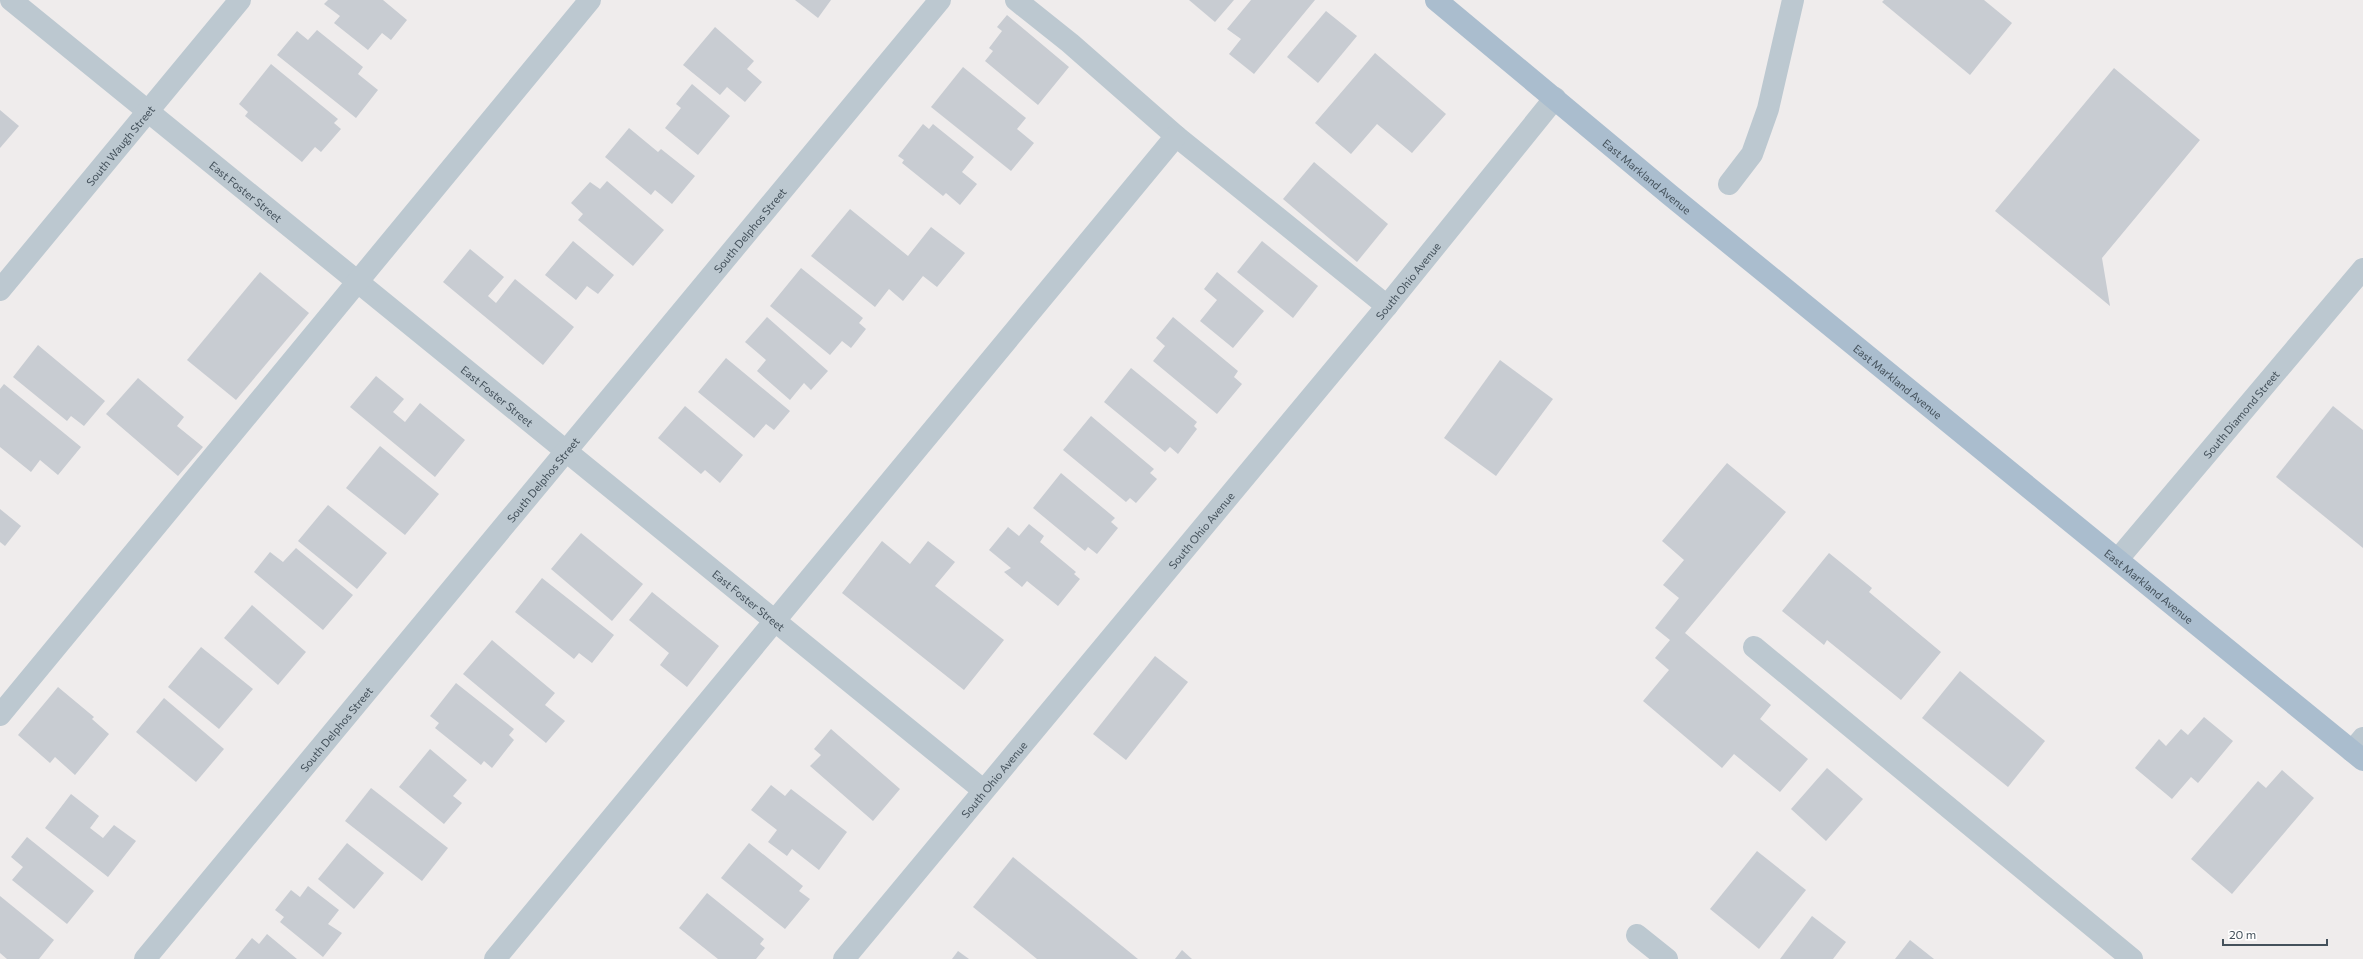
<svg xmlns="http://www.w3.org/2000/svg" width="2363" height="959" viewBox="0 0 2363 959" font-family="Commissioner,sans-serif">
<rect width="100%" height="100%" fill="#efecec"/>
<g fill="#c8ccd2">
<polygon points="328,0 383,0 407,20 391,40 382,33 368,50 334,23 340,16 324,4"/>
<polygon points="795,0 831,0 818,18"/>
<polygon points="1189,0 1234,0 1215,22"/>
<polygon points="1251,0 1315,0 1254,74 1229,54 1241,39 1227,29"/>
<polygon points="1884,0 1984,0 2012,23 1970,75 1882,2"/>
<polygon points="1326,11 1357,36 1318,83 1287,57"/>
<polygon points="1007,15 1069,67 1038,105 985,61 993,51 989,48 1002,31 997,27"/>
<polygon points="715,27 754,61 747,69 762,82 745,102 727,87 720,95 683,65"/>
<polygon points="317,30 363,67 358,74 378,90 356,118 277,55 297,31 308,40"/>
<polygon points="1375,53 1446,114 1412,153 1377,124 1351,154 1315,123"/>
<polygon points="271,64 338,119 334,123 341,129 321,152 315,147 302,162 245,116 248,112 239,104"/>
<polygon points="963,67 1026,118 1017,129 1034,143 1011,171 931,107"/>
<polygon points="2114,68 2200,140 2102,258 2110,306 1995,211"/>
<polygon points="692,84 730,116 698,155 665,128 681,108 676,104"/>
<polygon points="0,110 19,126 0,148"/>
<polygon points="923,124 929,129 933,124 974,157 962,172 977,184 960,205 946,193 943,196 902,163 904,160 898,156"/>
<polygon points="629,128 658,152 661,149 695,176 672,204 655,190 651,195 605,157"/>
<polygon points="1314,162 1388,224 1357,262 1283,199"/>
<polygon points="607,181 664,230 633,266 578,220 583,214 571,203 590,182 600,189"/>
<polygon points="850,209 908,256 931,227 965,253 937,287 923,276 903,301 889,289 875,307 811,256"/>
<polygon points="573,241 614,275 598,294 587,286 576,300 545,275"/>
<polygon points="1262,241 1318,286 1293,318 1237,272"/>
<polygon points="470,249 504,277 488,296 496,303 515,279 574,327 543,365 443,282"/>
<polygon points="801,268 863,318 859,323 866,329 851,348 842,341 830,355 770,306"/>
<polygon points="260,272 309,313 236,400 187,360"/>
<polygon points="1217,272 1264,311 1233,348 1200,321 1217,300 1204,289"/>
<polygon points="767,317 828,371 811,390 804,383 790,400 757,371 766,360 745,342"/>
<polygon points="1173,317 1238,371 1234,377 1242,384 1217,414 1153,361 1165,346 1156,338"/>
<polygon points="38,345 105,401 84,426 71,416 67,421 13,377"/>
<polygon points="726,358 790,411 774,430 766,424 754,438 698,392"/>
<polygon points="1500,360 1553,399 1496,476 1444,438"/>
<polygon points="1131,368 1197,422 1194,426 1197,429 1178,454 1170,447 1165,452 1104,402"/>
<polygon points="376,376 404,399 393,412 405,422 420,403 465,440 435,477 350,407"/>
<polygon points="138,378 184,417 177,426 203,447 178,476 106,414"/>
<polygon points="4,384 81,447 58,475 40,460 31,472 0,447 0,389"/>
<polygon points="685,406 743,455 720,483 705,470 701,474 658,438"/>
<polygon points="2333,406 2363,430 2363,548 2276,477"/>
<polygon points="1091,416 1154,469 1150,473 1157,479 1136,503 1130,498 1126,502 1063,450"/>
<polygon points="380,446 439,494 405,535 346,488"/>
<polygon points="1727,463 1786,512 1685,633 1771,705 1760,719 1808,759 1780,792 1734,754 1722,768 1643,701 1669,670 1655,658 1670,640 1655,628 1679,598 1663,585 1684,560 1662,541"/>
<polygon points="1061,473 1115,518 1111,522 1118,528 1097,554 1088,547 1085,551 1033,508"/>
<polygon points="328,505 387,553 357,589 298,541"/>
<polygon points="0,509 21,526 5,546 0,542"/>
<polygon points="1029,524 1044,536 1040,542 1076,572 1074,574 1080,579 1058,606 1027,581 1022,587 1004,572 1011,568 989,550 1008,527 1019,536"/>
<polygon points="581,533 643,584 612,621 551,569"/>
<polygon points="882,541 910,564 928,541 955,562 935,586 1004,640 964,690 842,593"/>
<polygon points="296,548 353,595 323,630 254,572 270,552 283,562"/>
<polygon points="1829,553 1872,588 1869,592 1941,652 1901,700 1827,640 1824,645 1782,611"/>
<polygon points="542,578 614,635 592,663 579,653 574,659 515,612"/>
<polygon points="652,592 719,646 687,687 660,665 669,653 629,620"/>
<polygon points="252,605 306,652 278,685 224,638"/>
<polygon points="492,640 555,693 545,705 565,721 546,743 463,674"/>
<polygon points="201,647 253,689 219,729 168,687"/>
<polygon points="1155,656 1188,682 1126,760 1093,734"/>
<polygon points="1960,671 2045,741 2008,787 1922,718"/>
<polygon points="456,683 514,729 509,735 514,740 492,768 484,761 481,765 435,728 439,723 430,716"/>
<polygon points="58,687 94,717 92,719 109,734 75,775 55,757 50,763 18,735"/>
<polygon points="164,698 224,749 196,782 136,732"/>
<polygon points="2204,717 2233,741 2198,783 2191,777 2172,799 2135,768 2159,739 2166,746 2181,729 2188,735"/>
<polygon points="831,729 900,789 873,821 810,766 821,755 814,749"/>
<polygon points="430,749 467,780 453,796 462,803 444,824 399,787"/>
<polygon points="1827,768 1863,799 1826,841 1791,809"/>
<polygon points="2282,770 2314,798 2232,894 2191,859 2258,781 2266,788"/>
<polygon points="771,785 785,796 791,789 847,832 819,870 792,849 787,856 768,842 777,830 751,810"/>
<polygon points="371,788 448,848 422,881 345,821"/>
<polygon points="71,794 99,816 90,828 103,838 114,825 136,841 108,877 45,828"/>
<polygon points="27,837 94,891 67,924 12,880 23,867 11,857"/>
<polygon points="347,843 384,873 354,909 318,879"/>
<polygon points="749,843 803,886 799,891 810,899 785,929 721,878"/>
<polygon points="1757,851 1806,890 1759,949 1710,909"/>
<polygon points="1013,857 1138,959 1037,959 973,907"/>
<polygon points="308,886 339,910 328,924 342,933 323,957 280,922 284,917 275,910 291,890 300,897"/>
<polygon points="707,893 764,939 760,944 765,948 756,959 718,959 679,928"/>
<polygon points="0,896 54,940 39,959 7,959 0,953"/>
<polygon points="1812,916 1846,942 1833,959 1780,959"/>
<polygon points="267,934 297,959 235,959 252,938 259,944"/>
<polygon points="1910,940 1934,959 1895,959"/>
<polygon points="1182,950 1192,959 1175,959"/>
<polygon points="958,951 969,959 952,959"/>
</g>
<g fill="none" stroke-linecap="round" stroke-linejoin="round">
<g stroke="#bcc8d0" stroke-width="22">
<path id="s1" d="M11,0L983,790"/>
<polyline points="1016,0 1070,43 1176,136 1387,306"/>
<polyline points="1729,184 1752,154 1768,109 1793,0"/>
<path id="s2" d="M0,290L240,0"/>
<path id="s3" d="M2118,559L2363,269"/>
<polyline points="1754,647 2132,959"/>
<polyline points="0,715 590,0"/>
<polyline points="2352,751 2363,738"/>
<polyline points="1637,935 1667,959"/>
<path id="s4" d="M145,959L940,0"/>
<polyline points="495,959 1176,136"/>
<path id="s5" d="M844,959L1387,306L1555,98"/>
</g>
<path stroke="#aabdce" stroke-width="22" id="s6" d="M1436,0L1670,195L2363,760"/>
</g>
<g text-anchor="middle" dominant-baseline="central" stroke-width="3" stroke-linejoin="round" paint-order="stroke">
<g font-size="11" fill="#44515b" stroke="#fff">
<text stroke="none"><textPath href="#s2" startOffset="188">South Waugh Street</textPath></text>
<text stroke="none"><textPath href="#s6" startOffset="275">East Markland Avenue</textPath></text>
<text stroke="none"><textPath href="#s1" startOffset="303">East Foster Street</textPath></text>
<text stroke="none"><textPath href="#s4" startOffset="947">South Delphos Street</textPath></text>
<text stroke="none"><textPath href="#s5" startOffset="882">South Ohio Avenue</textPath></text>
<text stroke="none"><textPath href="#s6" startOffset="599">East Markland Avenue</textPath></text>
<text stroke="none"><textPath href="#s1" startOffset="627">East Foster Street</textPath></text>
<text stroke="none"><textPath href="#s3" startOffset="190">South Diamond Street</textPath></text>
<text stroke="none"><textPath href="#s4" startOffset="623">South Delphos Street</textPath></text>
<text stroke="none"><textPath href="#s5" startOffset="558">South Ohio Avenue</textPath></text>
<text stroke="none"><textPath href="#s6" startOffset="923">East Markland Avenue</textPath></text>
<text stroke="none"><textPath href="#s1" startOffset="951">East Foster Street</textPath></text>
<text stroke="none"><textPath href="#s4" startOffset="299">South Delphos Street</textPath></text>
<text stroke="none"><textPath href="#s5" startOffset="234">South Ohio Avenue</textPath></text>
</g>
</g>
<path d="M2223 939v6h104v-6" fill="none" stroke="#44515b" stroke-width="2"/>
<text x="2229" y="939" font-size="12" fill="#44515b" stroke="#ffffff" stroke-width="3" paint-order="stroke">20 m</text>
</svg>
